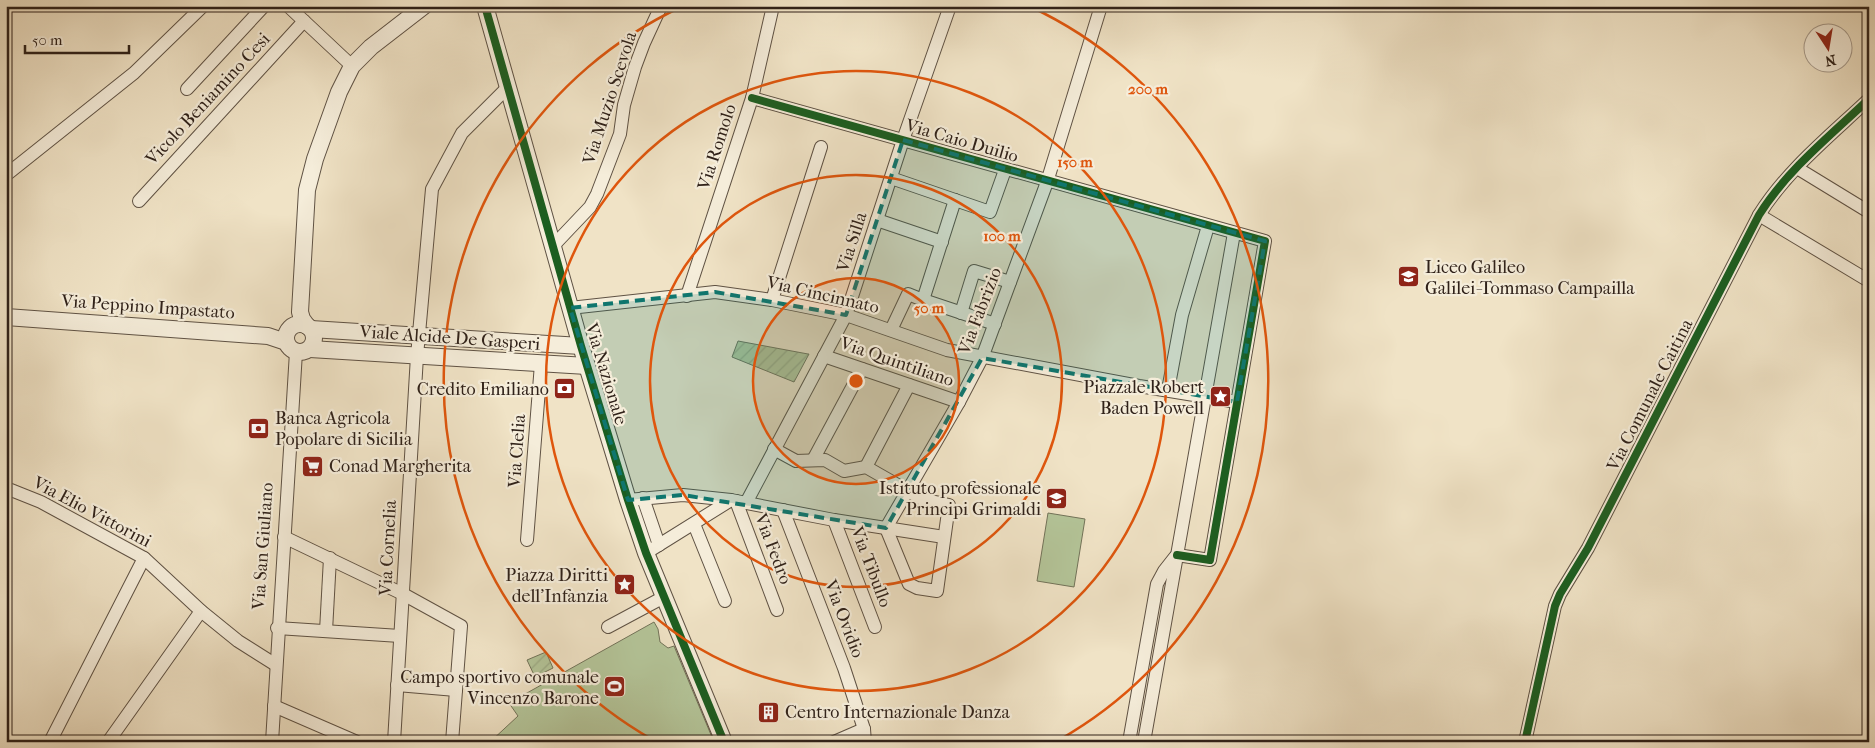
<svg xmlns="http://www.w3.org/2000/svg" width="1875" height="748" viewBox="0 0 1875 748" font-family="'IM FELL French Canon',serif">
<defs>
<pattern id="garden-furrows" width="10" height="10" patternUnits="userSpaceOnUse" patternTransform="scale(1.25)"><rect width="10" height="10" fill="#b4c599"/><path d="M-1 1l2-2M0 10L10 0M9 11l2-2" fill="none" stroke="#9ba983"/></pattern>
</defs>
<rect width="100%" height="100%" fill="#f0e3c6"/>
<filter id="stains"><feTurbulence type="fractalNoise" baseFrequency=".004" numOctaves="4"/><feColorMatrix values="0 0 0 0 .2 0 0 0 0 .09 0 0 0 0 .02 0 0 0 .5 -.17"/></filter>
<radialGradient id="worn" r=".72"><stop offset=".6" stop-color="#630" stop-opacity="0"/><stop offset="1" stop-color="#630" stop-opacity=".3"/></radialGradient>
<g fill="url(#garden-furrows)" stroke="#727359">
<polygon points="738,341 808,354 809,354 794,382 732,357"/>
<polygon points="546,652 553,668 535,677 527,660"/>
</g>
<g fill="#b4c599" stroke="#727359">
<polygon points="1048,513 1085,519 1074,587 1037,581"/>
<polygon points="654,622 658,629 660,642 668,648 674,646 714,742 490,742 518,716 509,703"/>
</g>
<g fill="none" stroke-linecap="round" stroke-linejoin="round">
<defs>
<g id="minor">
<polyline points="288,6 352,66"/>
<polyline points="187,89 264,6"/>
<polyline points="752,98 1265,241 1210,560 1177,555"/>
<polyline points="1797,168 1869,212"/>
<polyline points="6,175 134,73 203,6"/>
<polyline points="891,178 990,212 1005,170"/>
<polyline points="139,201 304,21"/>
<polyline points="1759,215 1869,281"/>
<polyline points="877,220 942,242"/>
<polyline points="553,246 590,207 597,194 620,134 624,105 635,67 644,43 661,6"/>
<polyline points="687,296 752,98 773,6"/>
<polyline points="772,300 821,147"/>
<polyline points="923,300 995,324"/>
<polyline points="570,308 715,292 772,300 846,315 947,350 1139,386 1237,402"/>
<polyline points="961,313 974,271 1010,282"/>
<polyline points="891,330 908,294 923,300 955,200"/>
<polyline points="824,356 959,402"/>
<polyline points="1168,390 1182,315 1208,226"/>
<polyline points="774,449 796,461 825,460 844,471 866,467 922,499 949,505 937,591 917,588 909,584 886,528"/>
<polyline points="813,460 862,369"/>
<polyline points="866,467 909,385"/>
<polyline points="6,488 41,502 144,558 201,611 238,641 276,665"/>
<polyline points="643,498 659,545"/>
<polyline points="628,500 683,495 731,500 834,520 944,537"/>
<polyline points="736,501 777,610"/>
<polyline points="746,503 846,315 903,140 950,6"/>
<polyline points="783,510 844,668 864,729 865,742"/>
<polyline points="834,520 875,627"/>
<polyline points="694,524 725,601"/>
<polyline points="886,528 959,402 982,358 1047,182 1101,6"/>
<polyline points="284,537 403,594 461,626 452,742"/>
<polyline points="527,540 541,364"/>
<polyline points="646,553 731,500"/>
<polyline points="608,627 664,597"/>
<polyline points="277,628 400,636"/>
<polyline points="326,631 330,558"/>
<polyline points="397,685 456,690"/>
<polyline points="274,706 357,742"/>
<polyline points="50,742 144,558"/>
<polyline points="108,742 201,611"/>
<polyline points="272,742 296,352"/>
<polyline points="394,742 417,356 432,189 462,133 508,87"/>
<polyline points="834,742 864,729"/>
<polyline points="1129,742 1157,584 1164,571 1175,557"/>
<polyline points="1144,742 1234,233"/>
<path d="M1525,742L1555,606L1560,594L1588,548L1759,215C1787,170 1831,135 1869,99"/>
</g>
<g id="tertiary">
<polyline points="485,6 581,346 628,500 646,553 724,742"/>
<polyline points="6,317 268,336 286,342"/>
<circle cx="300" cy="338" r="14"/>
<polyline points="307,326 302,319 300,312 307,190 315,159 339,92 352,66 371,47 424,6"/>
<polyline points="311,329 581,346"/>
<polyline points="310,349 587,366"/>
</g>
</defs>
<use href="#minor" stroke="#5f5244" stroke-width="14"/>
<use href="#tertiary" stroke="#5f5244" stroke-width="18"/>
<use href="#minor" stroke="#f5edda" stroke-width="12"/>
<use href="#tertiary" stroke="#f5edda" stroke-width="16"/>
<defs>
<g id="cycleway">
<polyline points="485,6 581,346 628,500 646,553 724,742"/>
<polyline points="752,98 1265,241 1210,560 1177,555"/>
<path d="M1525,742L1555,606L1560,594L1588,548L1759,215C1787,170 1831,135 1869,99"/>
</g>
</defs>
<use href="#cycleway" stroke="#f5edda" stroke-width="11"/>
<use href="#cycleway" stroke="#1b5e20" stroke-width="8"/>
</g>
<path fill="#0f766e" fill-opacity="0.2" stroke="#0f766e" stroke-width="4" stroke-dasharray="10 6" stroke-linejoin="round" d="M903,140L1265,241L1237,402L982,358L886,528L683,495L628,500L570,308L715,292L846,315Z"/>
<circle cx="856" cy="381" r="103" fill="#df560d" fill-opacity=".12"/>
<g fill="none" stroke="#df560d" stroke-width="2.5">
<circle cx="856" cy="381" r="103"/>
<circle cx="856" cy="381" r="206"/>
<circle cx="856" cy="381" r="310"/>
<path d="M653 740A413 413 0 0 1 681 7M1031 7A413 413 0 0 1 1059 740"/>
</g>
<defs>
<symbol id="school-square" viewBox="-11 -11 22 22"><rect x="-9" y="-9" width="18" height="18" rx="4" fill="#8f2418" stroke="#f5edda"/><path d="M0-5L7-2L0 1L-7-2ZM-4 1L0 2.5L4 1V4Q0 6-4 4Z" fill="#fff"/></symbol>
<symbol id="bank-square" viewBox="-11 -11 22 22"><rect x="-9" y="-9" width="18" height="18" rx="4" fill="#8f2418" stroke="#f5edda"/><path d="M-6-4H6V4H-6ZM0-2.3a2.3 2.3 0 1 0 0 4.6a2.3 2.3 0 1 0 0-4.6Z" fill="#fff"/></symbol>
<symbol id="sight-square" viewBox="-11 -11 22 22"><rect x="-9" y="-9" width="18" height="18" rx="4" fill="#8f2418" stroke="#f5edda"/><path d="M0-6L1.8-2.2L6-1.7L2.9 1.2L3.7 5.4L0 3.3L-3.7 5.4L-2.9 1.2L-6-1.7L-1.8-2.2Z" fill="#fff"/></symbol>
<symbol id="supermarket-square" viewBox="-11 -11 22 22"><rect x="-9" y="-9" width="18" height="18" rx="4" fill="#8f2418" stroke="#f5edda"/><path d="M-6-5.5h2.5l.6 2H6L4.5 2H-2.5L-4.4-4H-6ZM-1.5 3.2a1.3 1.3 0 1 0 .1 0ZM3 3.2a1.3 1.3 0 1 0 .1 0Z" fill="#fff"/></symbol>
<symbol id="stadium-square" viewBox="-11 -11 22 22"><rect x="-9" y="-9" width="18" height="18" rx="4" fill="#8f2418" stroke="#f5edda"/><path d="M0-5a6.5 5 0 1 0 0 10a6.5 5 0 1 0 0-10ZM-3.5-1.8h7v3.6h-7Z" fill="#fff"/></symbol>
<symbol id="building-square" viewBox="-11 -11 22 22"><rect x="-9" y="-9" width="18" height="18" rx="4" fill="#8f2418" stroke="#f5edda"/><path d="M-4-6H4V6H1V3H-1V6H-4ZM-2.5-4.3h1.7v1.8h-1.7ZM.8-4.3h1.7v1.8H.8ZM-2.5-1h1.7V.8h-1.7ZM.8-1h1.7V.8H.8Z" fill="#fff"/></symbol>
</defs>
<g fill-rule="evenodd">
<use href="#school-square" x="1396" y="264" width="25" height="25"/>
<use href="#bank-square" x="552" y="376" width="25" height="25"/>
<use href="#sight-square" x="1208" y="384" width="25" height="25"/>
<use href="#bank-square" x="246" y="416" width="25" height="25"/>
<use href="#supermarket-square" x="300" y="454" width="25" height="25"/>
<use href="#school-square" x="1044" y="486" width="25" height="25"/>
<use href="#sight-square" x="612" y="572" width="25" height="25"/>
<use href="#stadium-square" x="602" y="674" width="25" height="25"/>
<use href="#building-square" x="756" y="700" width="25" height="25"/>
</g>
<g text-anchor="middle" dominant-baseline="central" stroke-width="4.5" stroke-linejoin="round" paint-order="stroke">
<g font-size="18" fill="#2f2119" stroke="#f5edda">
<text transform="translate(610 98) rotate(-72)">Via Muzio Scevola</text>
<text transform="translate(208 99) rotate(-47)">Vicolo Beniamino Cesi</text>
<text transform="translate(962 141) rotate(16)">Via Caio Duilio</text>
<text transform="translate(717 147) rotate(-72)">Via Romolo</text>
<text transform="translate(852 242) rotate(-72)">Via Silla</text>
<text transform="translate(823 295) rotate(13)">Via Cincinnato</text>
<text transform="translate(148 307) rotate(4)">Via Peppino Impastato</text>
<text transform="translate(980 311) rotate(-69)">Via Fabrizio</text>
<text transform="translate(450 338) rotate(4)">Viale Alcide De Gasperi</text>
<text transform="translate(897 362) rotate(19)">Via Quintiliano</text>
<text transform="translate(606 374) rotate(73)">Via Nazionale</text>
<text transform="translate(1650 395) rotate(-63)">Via Comunale Caitina</text>
<text transform="translate(517 451) rotate(-86)">Via Clelia</text>
<text transform="translate(92 512) rotate(28)">Via Elio Vittorini</text>
<text transform="translate(263 546) rotate(-86)">Via San Giuliano</text>
<text transform="translate(388 548) rotate(-87)">Via Cornelia</text>
<text transform="translate(773 549) rotate(69)">Via Fedro</text>
<text transform="translate(871 567) rotate(69)">Via Tibullo</text>
<text transform="translate(844 619) rotate(69)">Via Ovidio</text>
</g>
<g font-size="18" fill="#2f2119" stroke="#f5edda" text-anchor="end">
<text x="1425" y="267" text-anchor="start">Liceo Galileo<tspan x="1425" dy="21">Galilei-Tommaso Campailla</tspan></text>
<text x="1204" y="387">Piazzale Robert<tspan x="1204" dy="21">Baden Powell</tspan></text>
<text x="549" y="389">Credito Emiliano</text>
<text x="275" y="418" text-anchor="start">Banca Agricola<tspan x="275" dy="21">Popolare di Sicilia</tspan></text>
<text x="329" y="466" text-anchor="start">Conad Margherita</text>
<text x="1041" y="488">Istituto professionale<tspan x="1041" dy="21">Principi Grimaldi</tspan></text>
<text x="608" y="575">Piazza Diritti<tspan x="608" dy="21">dell'Infanzia</tspan></text>
<text x="599" y="677">Campo sportivo comunale<tspan x="599" dy="21">Vincenzo Barone</tspan></text>
<text x="785" y="712" text-anchor="start">Centro Internazionale Danza</text>
</g>
</g>
<circle cx="856" cy="381" r="8" fill="#df560d" stroke="#f5edda" stroke-width="2.5"/>
<g font-size="15" text-anchor="middle" font-weight="bold" fill="#df560d" stroke="#f5edda" stroke-width="4.5" stroke-linejoin="round" paint-order="stroke">
<text x="1148" y="94">200 m</text>
<text x="1075" y="167">150 m</text>
<text x="1002" y="241">100 m</text>
<text x="929" y="313">50 m</text>
</g>
<rect width="1875" height="748" fill="none" stroke="#f0e3c6" stroke-width="25"/>
<rect x="8" y="8" width="1860" height="733" fill="none" stroke="#2f2119" stroke-width="2.5"/>
<rect x="12" y="12" width="1850" height="723" fill="none" stroke="#2f2119"/>
<g transform="translate(1828 48) rotate(168)"><circle r="24" fill="#f5edda" stroke="#a69b8d"/>
<path d="M0-4L9 19L0 12L-9 19Z" fill="#8f2418"/>
<text y="-8" font-size="14" font-weight="bold" text-anchor="middle" fill="#2f2119">N</text>
</g>
<path d="M25 45v8h104v-8" fill="none" stroke="#2f2119" stroke-width="2.5"/>
<text x="32" y="45" font-size="15" fill="#2f2119" stroke="#f5edda" stroke-width="4" paint-order="stroke">50 m</text>
<rect width="100%" height="100%" filter="url(#stains)"/>
<rect width="100%" height="100%" fill="url(#worn)"/>
</svg>
